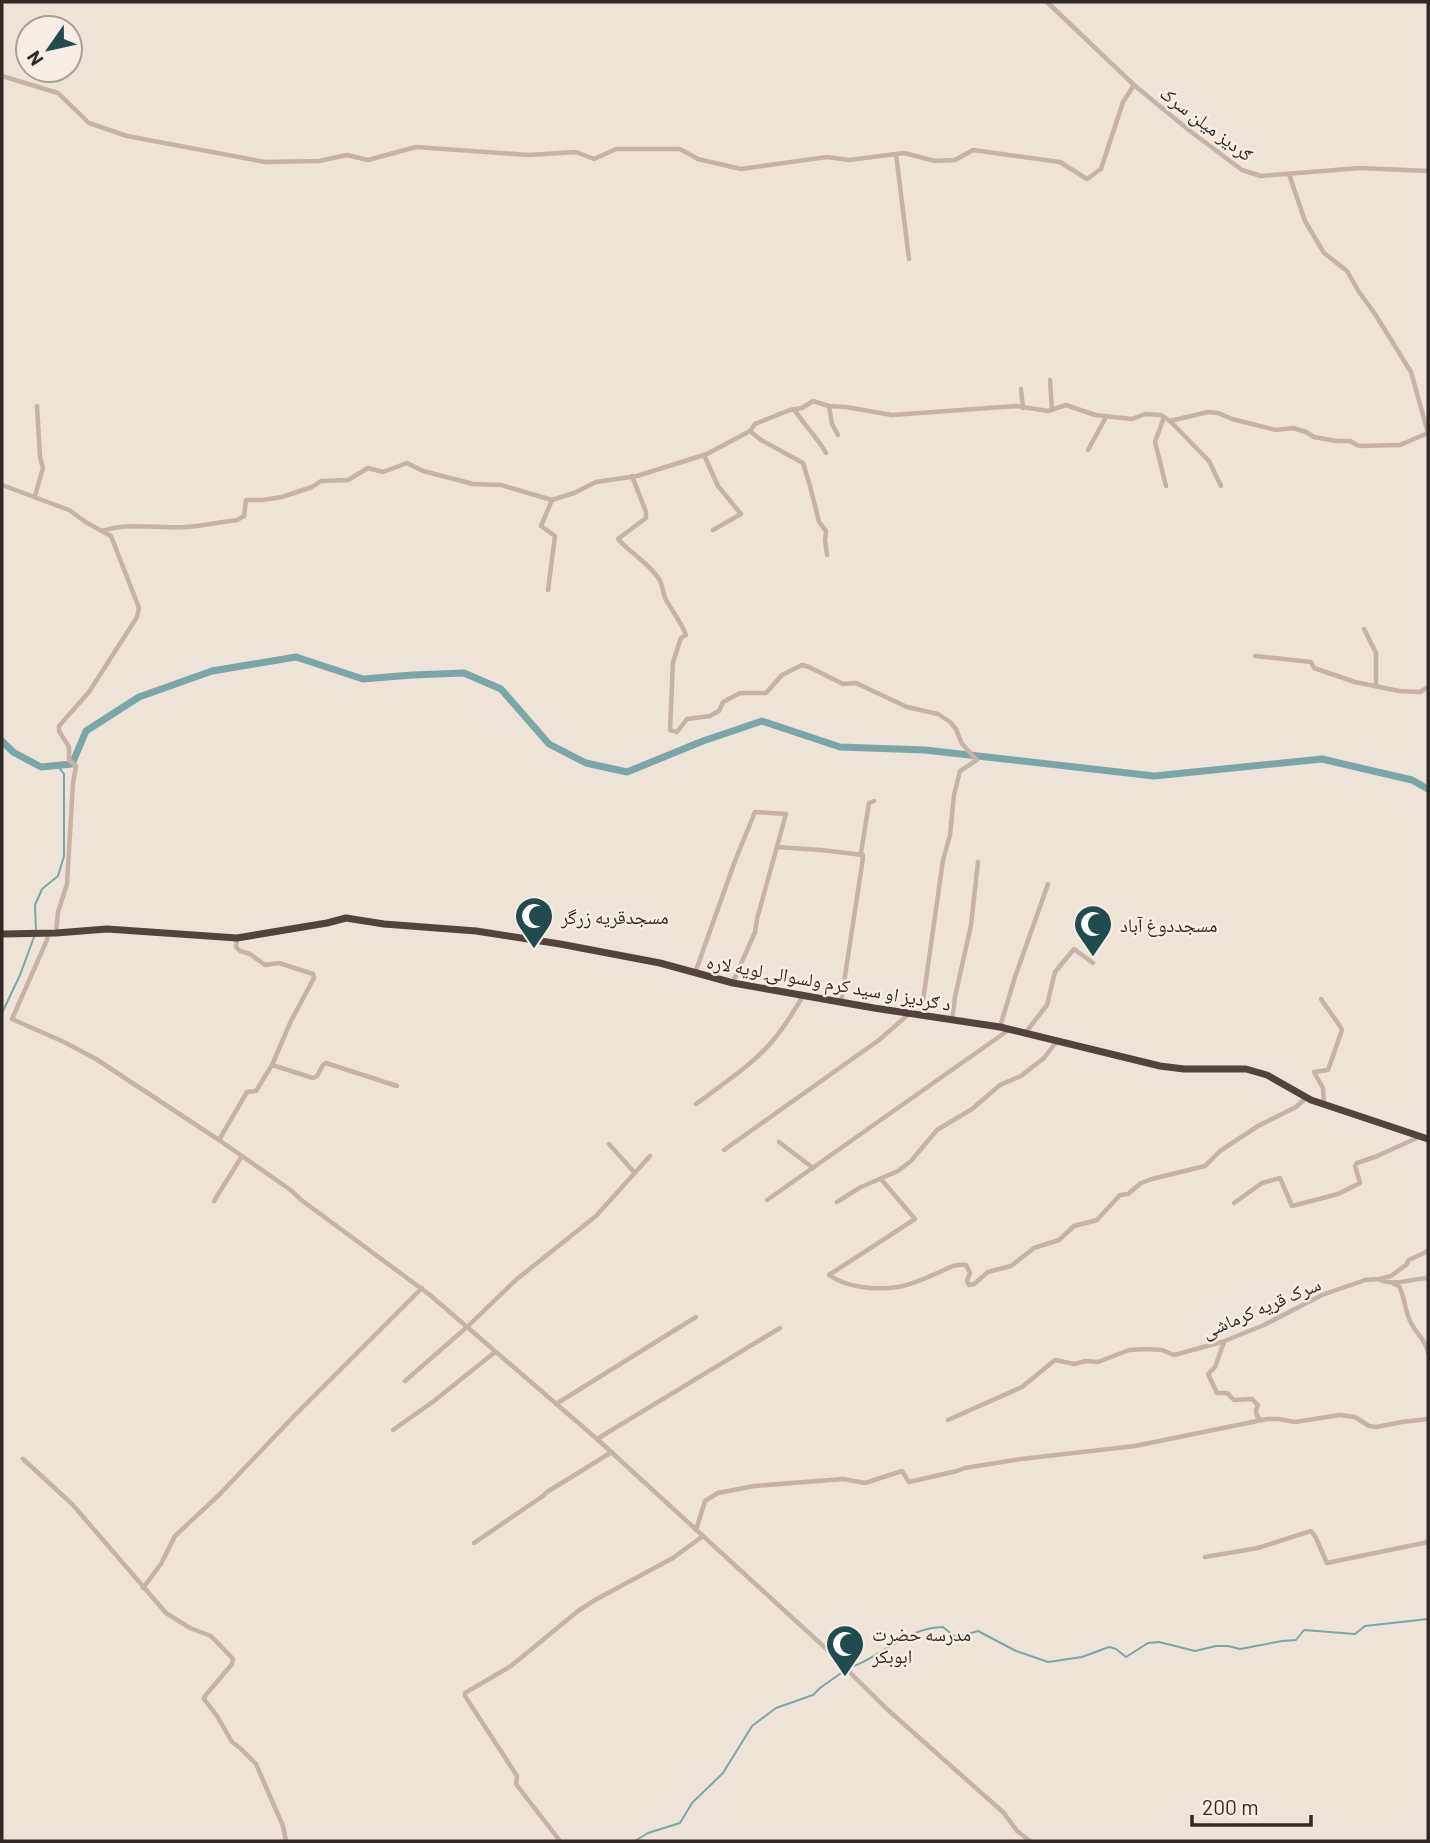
<svg xmlns="http://www.w3.org/2000/svg" width="1430" height="1843" viewBox="0 0 1430 1843" font-family="Barlow,'Noto Naskh Arabic',sans-serif">
<rect width="100%" height="100%" fill="#ede3d9"/>
<g fill="none" stroke-linecap="round" stroke-linejoin="round">
<g stroke="#7ba6a7" stroke-width="2">
<polyline points="36,932 35,905 42,889 58,876 64,856 64,774 57,765"/>
<polyline points="2,1013 20,975 34,937"/>
<path d="M848,1668C853,1666 858,1665 863,1662C889,1649 913,1627 943,1627L954,1636H961L978,1631L1016,1651L1048,1662L1082,1657L1109,1647L1116,1649L1126,1657L1148,1643L1159,1642L1195,1651L1216,1646H1228L1240,1649L1282,1641L1296,1640L1304,1630L1355,1634L1365,1626L1428,1619"/>
<polyline points="635,1841 648,1833 680,1823 692,1803 723,1773 752,1726 776,1708 813,1695 820,1688 844,1671"/>
</g>
<polyline stroke="#7ba6a7" stroke-width="7" points="2,741 13,752 41,767 72,764 86,731 139,697 212,671 296,657 363,679 412,675 464,673 501,689 549,744 586,763 627,772 703,741 762,721 840,747 925,750 1154,776 1322,759 1412,780 1428,789"/>
<g stroke="#c4b3a6" stroke-width="4.5">
<polyline points="1047,2 1134,85 1190,131 1242,170 1261,176 1360,168 1428,171"/>
<polyline points="2,76 58,93 89,123 127,136 265,162 319,161 347,155 368,160 416,147 528,155 576,152 594,159 616,149 680,149 698,159 741,169 827,157 849,160 904,153 935,161 955,160 973,150 1060,162 1087,179 1101,169 1123,102 1134,85"/>
<polyline points="896,154 909,259"/>
<polyline points="1050,380 1052,410"/>
<polyline points="1021,389 1023,408"/>
<polyline points="829,406 832,424 838,435"/>
<path d="M794,409C804,425 817,437 826,453"/>
<polyline points="1164,417 1155,442 1166,486"/>
<polyline points="1170,421 1209,461 1221,486"/>
<polyline points="750,431 761,440 803,463 810,486 819,522 826,531 825,540 827,555"/>
<polyline points="1088,450 1106,417"/>
<polyline points="704,455 718,486 741,514 713,530"/>
<path d="M632,476L646,512V518L618,539C630,553 649,563 659,579C663,585 663,594 666,600C673,612 681,622 686,635L681,638L673,662L670,730L677,732L687,719L710,716L719,711L723,702L740,693H766L782,675L802,665L809,667L843,684L856,683L907,707L938,714L950,722L956,729L962,744L977,760L960,771L954,795L950,835L943,860L921,1015"/>
<polyline points="2,485 69,510 87,523 111,536 139,608 137,617 89,692 59,726 59,731 69,747 69,760 76,766 73,783 67,884 58,912 56,932"/>
<polyline points="35,496 43,468 40,457 37,406"/>
<path d="M102,531C125,522 161,529 186,527C203,526 220,522 237,520L244,516L246,500H262L282,497L312,487L321,481L348,480L368,468L383,472L407,463L423,471L473,484L501,485L552,500L574,493L596,482L637,476L707,454L750,431L755,424L790,410L802,408L813,401L829,406L846,407L892,415L1016,406L1048,411L1066,405L1095,415L1132,419L1145,414L1161,415L1170,421L1208,412L1218,413L1232,419L1276,430L1293,428L1306,432L1314,437L1336,441H1350L1359,446L1400,445L1428,433L1411,372L1375,314L1359,292L1347,271L1324,253L1305,221L1289,174"/>
<polyline points="548,590 555,536 541,526 552,500"/>
<polyline points="1364,629 1376,653 1376,685"/>
<polyline points="1255,656 1311,662 1314,668 1355,682 1399,691 1420,692 1428,687"/>
<polyline points="777,847 821,850 863,855"/>
<polyline points="48,933 47,940 12,1019 64,1042 96,1059 219,1140 292,1191 300,1199 430,1295 597,1439 821,1644 888,1710 1004,1813 1017,1831 1030,1841"/>
<polyline points="695,973 735,861 755,812 786,814 757,919 755,932 733,982"/>
<path d="M1321,999C1328,1010 1336,1019 1342,1030L1328,1070L1314,1072L1323,1088L1324,1104"/>
<polyline points="841,1002 863,858 861,853 869,803 874,801"/>
<polyline points="952,1020 955,997 971,925 978,862"/>
<polyline points="1000,1027 1015,977 1048,884"/>
<polyline points="1026,1032 1047,1005 1055,972 1074,949 1093,963"/>
<polyline points="272,1065 313,1078 317,1076 323,1065 326,1063 397,1086"/>
<path d="M696,1104C720,1086 748,1068 769,1045C782,1031 793,1013 803,996"/>
<polyline points="219,1140 247,1092 256,1091 272,1065 291,1021 314,978 313,974 279,963 265,965 250,954 240,951 236,947 237,939"/>
<polyline points="779,1142 813,1168"/>
<polyline points="609,1144 634,1172"/>
<polyline points="724,1150 879,1040 909,1014"/>
<path d="M881,1179L915,1219L829,1275C847,1288 876,1290 898,1287C910,1285 924,1279 935,1274C946,1270 953,1263 966,1265L970,1273L967,1281L969,1285L974,1284L988,1272L1011,1266L1034,1248L1059,1240L1074,1226L1097,1220L1120,1195L1128,1194L1141,1183L1152,1179L1205,1166L1220,1151L1258,1126L1296,1107L1306,1098"/>
<polyline points="767,1200 1010,1029"/>
<polyline points="214,1201 242,1156"/>
<polyline points="837,1202 861,1187 898,1171 911,1161 937,1130 972,1109 1000,1085 1021,1076 1044,1058 1057,1041"/>
<polyline points="1234,1203 1262,1183 1280,1178 1292,1206 1338,1194 1360,1183 1355,1166 1357,1163 1375,1157 1419,1137"/>
<path d="M1380,1280C1395,1286 1412,1279 1428,1278"/>
<path d="M1394,1284L1399,1286C1405,1298 1405,1312 1411,1323C1417,1334 1426,1341 1428,1352"/>
<polyline points="1224,1342 1215,1367 1208,1374 1217,1393 1227,1393 1234,1400 1252,1399 1258,1405 1256,1410 1257,1416 1261,1420"/>
<polyline points="405,1381 467,1327 517,1279 596,1216 650,1156"/>
<polyline points="556,1404 696,1317"/>
<polyline points="948,1420 1022,1387 1055,1360 1074,1364 1086,1361 1098,1362 1129,1350 1147,1349 1162,1350 1174,1355 1222,1342 1264,1325 1322,1295 1365,1280 1379,1279 1391,1276 1406,1265 1409,1260 1428,1251"/>
<polyline points="393,1430 434,1401 495,1352"/>
<polyline points="597,1439 780,1328"/>
<polyline points="23,1459 72,1504 166,1613 190,1628 211,1636 233,1659 232,1664 205,1696 204,1699 217,1716 232,1742 240,1748 256,1764 283,1826 286,1841"/>
<polyline points="696,1530 705,1501 718,1493 754,1486 843,1479 865,1483 902,1471 909,1482 957,1471 965,1468 1021,1459 1135,1446 1267,1419 1278,1419 1295,1422 1340,1415 1355,1417 1369,1426 1376,1427 1402,1422 1428,1419"/>
<polyline points="474,1543 543,1496 547,1492 612,1452"/>
<polyline points="1205,1557 1258,1548 1311,1531 1315,1536 1327,1563 1428,1542"/>
<polyline points="143,1588 161,1564 175,1536 220,1494 294,1416 422,1288"/>
<polyline points="560,1841 516,1784 517,1776 465,1696 465,1693 511,1666 578,1611 595,1600 673,1558 703,1536"/>
</g>
<polyline stroke="#51443e" stroke-width="7" points="2,934 56,933 107,929 237,938 327,923 346,918 384,924 476,931 560,944 660,963 733,983 874,1008 1000,1027 1160,1066 1184,1069 1246,1069 1267,1075 1311,1100 1428,1139"/>
</g>
<defs>
<symbol id="mosque-pin" viewBox="-11 -11 22 30"><path d="M0 17L-7.5 6A9.5 9.5 0 1 1 7.5 6Z" fill="#214b4d" stroke="#f6ede4"/><path d="M3.5-4.9A6 6 0 1 0 3.5 4.9A5 5 0 1 1 3.5-4.9Z" fill="#fff"/></symbol>
</defs>
<g fill-rule="evenodd">
<use href="#mosque-pin" x="512" y="894" width="44" height="60"/>
<use href="#mosque-pin" x="1071" y="902" width="44" height="60"/>
<use href="#mosque-pin" x="823" y="1622" width="44" height="60"/>
</g>
<g text-anchor="middle" dominant-baseline="central" stroke-width="5" stroke-linejoin="round" paint-order="stroke">
<g font-size="19" fill="#312926" stroke="#f6ede4">
<text transform="translate(1207 123) rotate(37)">ګردیز میلن سرک</text>
<text transform="translate(829 982) rotate(10)">د ګردیز او سید کرم ولسوالۍ لویه لاره</text>
<text transform="translate(1261 1307) rotate(-23)">سرک قریه کرماشی</text>
</g>
<g font-size="19" fill="#312926" stroke="#f6ede4" text-anchor="start">
<text x="561" y="916">مسجدقریه زرگر</text>
<text x="1120" y="924">مسجددوغ آباد</text>
<text x="872" y="1633">مدرسه حضرت<tspan x="872" dy="22">ابوبکر</tspan></text>
</g>
</g>
<rect width="1430" height="1843" fill="none" stroke="#312926" stroke-width="7"/>
<g transform="translate(49 49) rotate(236)"><circle r="33" fill="#f6ede4" stroke="#a79f98" stroke-width="2"/>
<path d="M0-5L12 26L0 18L-12 26Z" fill="#214b4d"/>
<text y="-10" font-size="19" font-weight="bold" text-anchor="middle" fill="#312926">N</text>
</g>
<path d="M1192 1815v10h119v-10" fill="none" stroke="#312926" stroke-width="3.5"/>
<text x="1202" y="1815" font-size="21" fill="#312926" stroke="#f6ede4" stroke-width="5" paint-order="stroke">200 m</text>
</svg>
